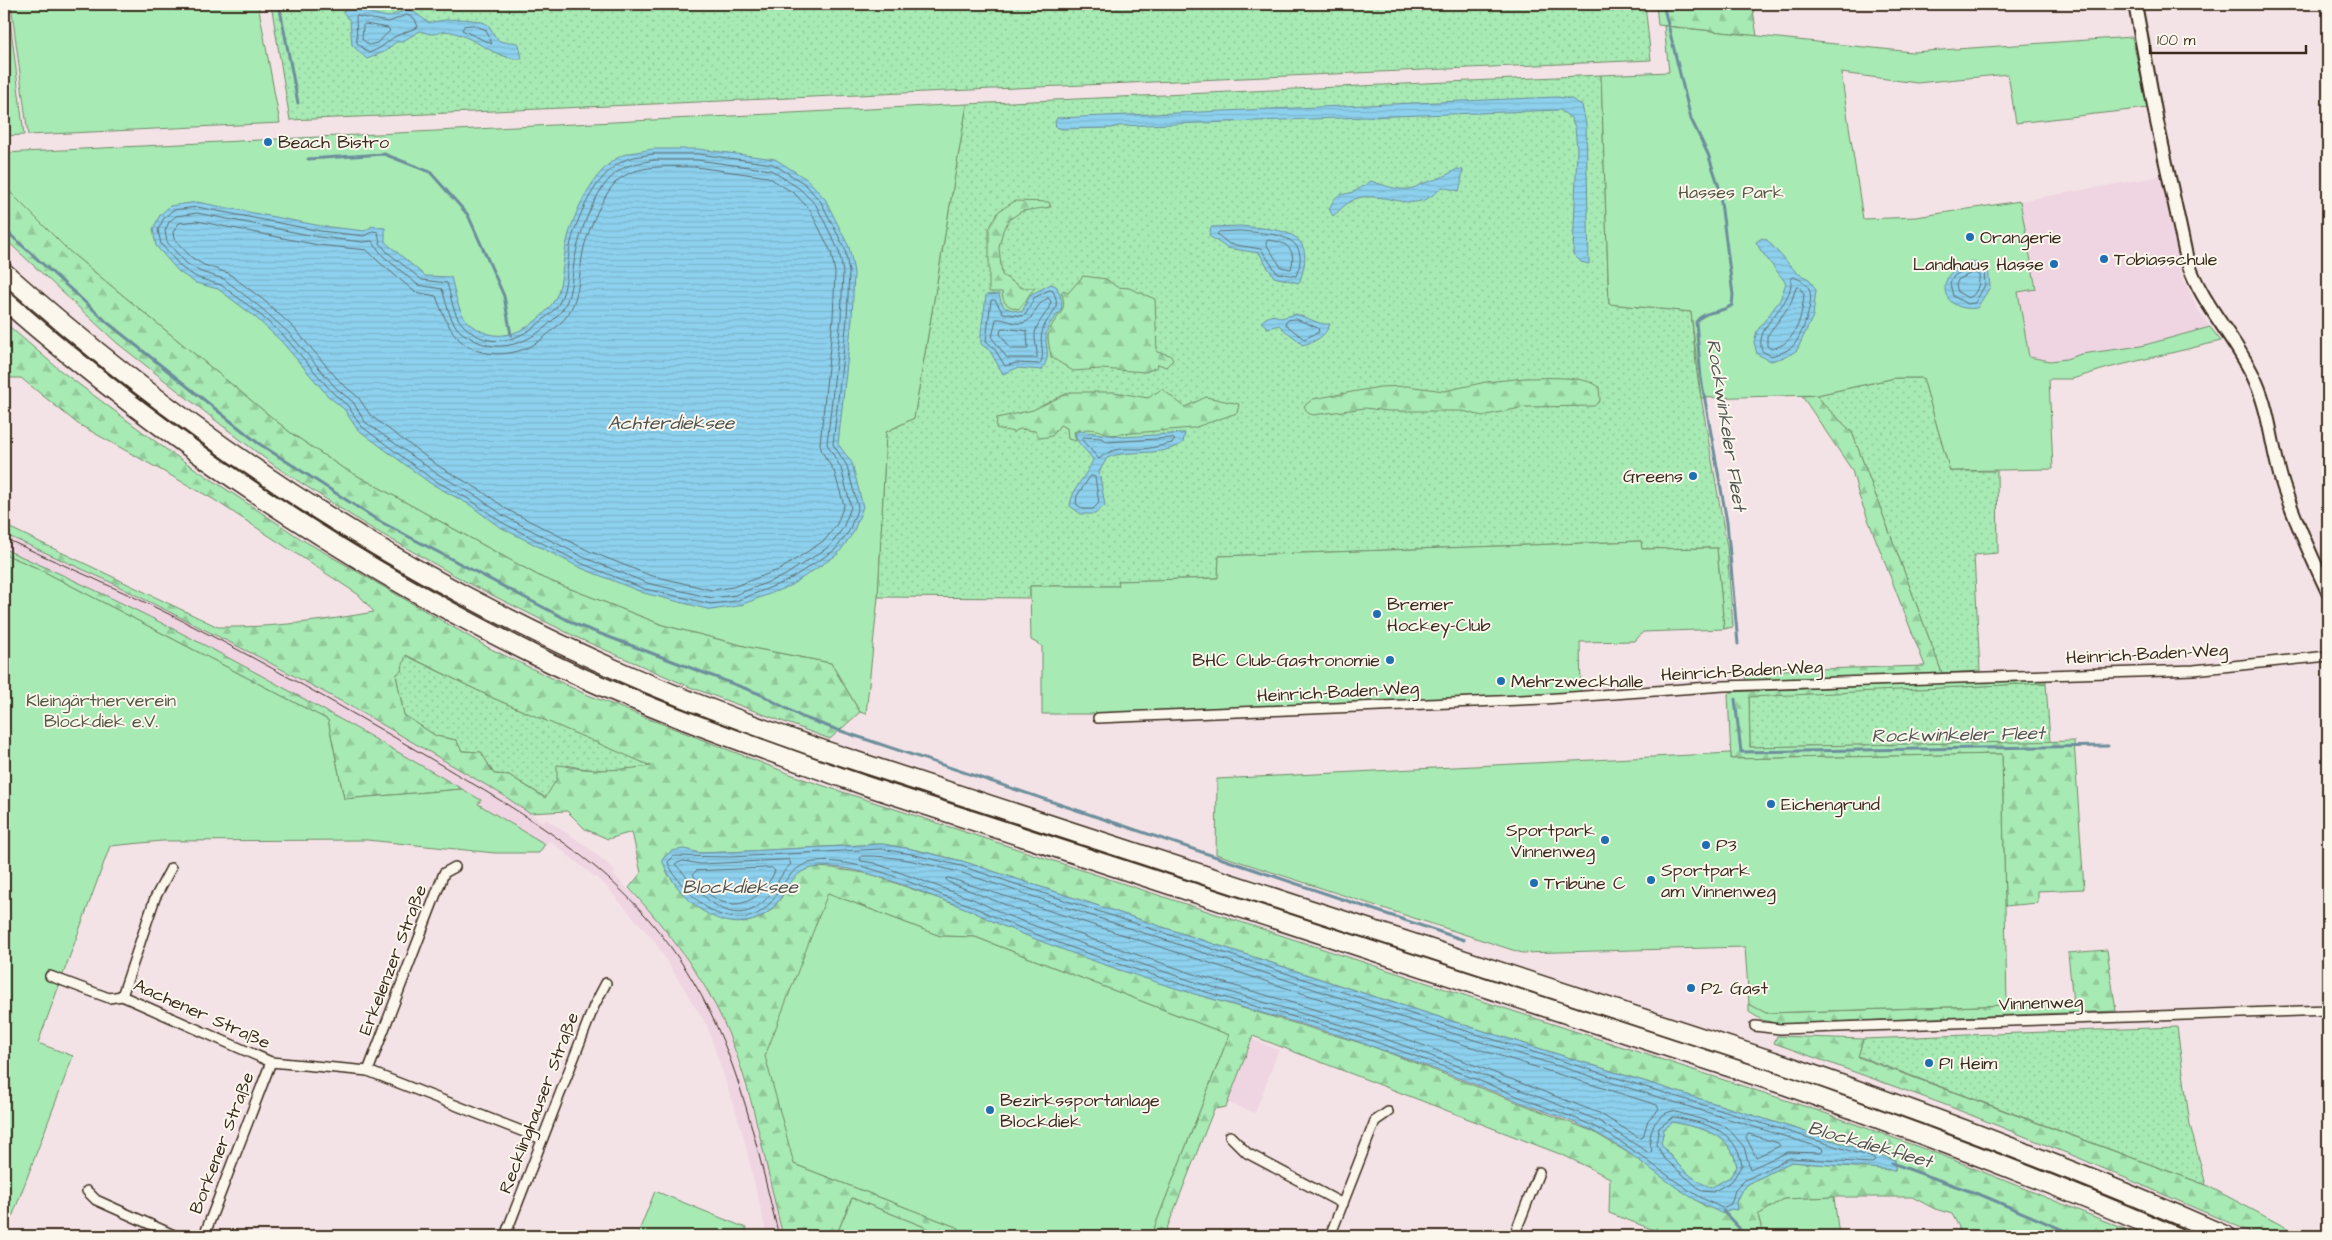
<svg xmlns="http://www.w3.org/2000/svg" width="2332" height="1240" viewBox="0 0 2332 1240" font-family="'Architects Daughter',sans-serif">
<defs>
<pattern id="grass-dots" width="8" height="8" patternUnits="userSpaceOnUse" patternTransform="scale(1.25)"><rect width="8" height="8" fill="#a7eab4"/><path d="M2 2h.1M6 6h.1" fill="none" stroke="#91c99a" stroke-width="1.8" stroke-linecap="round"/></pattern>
<pattern id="forest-firs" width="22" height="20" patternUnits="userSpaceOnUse" patternTransform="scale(1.25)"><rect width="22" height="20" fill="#a7eab4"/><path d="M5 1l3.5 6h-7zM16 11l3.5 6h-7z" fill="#91c99a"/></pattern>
<pattern id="water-rules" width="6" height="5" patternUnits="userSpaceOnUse" patternTransform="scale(1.25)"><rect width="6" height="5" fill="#8dd1ee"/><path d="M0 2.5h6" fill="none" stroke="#7bb4cc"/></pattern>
</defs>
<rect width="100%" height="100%" fill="#f4e3e6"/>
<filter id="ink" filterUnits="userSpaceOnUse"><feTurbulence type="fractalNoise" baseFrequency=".02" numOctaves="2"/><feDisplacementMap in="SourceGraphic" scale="10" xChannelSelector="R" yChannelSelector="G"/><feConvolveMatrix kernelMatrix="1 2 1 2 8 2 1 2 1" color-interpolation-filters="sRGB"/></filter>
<g filter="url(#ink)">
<g fill="#efd5e2">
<polygon points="2161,176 2181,273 2197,308 2210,327 2141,346 2081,354 2066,359 2050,361 2029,357 2018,291 2036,288 2020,201"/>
<polygon points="4,534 104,579 259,657 361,712 503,795 543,822 546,819 582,843 616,871 613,874 654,916 684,956 719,1012 729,1035 759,1136 783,1236 767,1236 742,1131 707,1026 655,942 606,886 550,841 545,844 478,804 480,799 250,669 158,621 4,549"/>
<polygon points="1252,1039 1279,1050 1255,1113 1228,1103"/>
</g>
<g fill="url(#grass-dots)" stroke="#718a69">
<polygon points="271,4 1645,4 1651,60 290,120"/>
<polygon points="1601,75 1609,304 1691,312 1697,374 1727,547 1733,627 1724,629 1717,548 1641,549 1641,541 1219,556 1219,578 1119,581 1119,586 1030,586 1030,598 878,597 886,432 914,418 967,104"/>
<polygon points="1895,378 1923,378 1950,471 1997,471 1998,553 1974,555 1980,671 1942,673 1852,432 1824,405 1817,395"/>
<path d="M405,655L493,698L653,766C624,770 595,773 567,765L546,798L509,775L494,774L481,752L462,751L456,740L436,736L404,715L396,675L401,671Z"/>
<polygon points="2046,683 2050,742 1750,747 1749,696"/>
<polygon points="2177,1027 2190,1125 2206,1185 1858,1056 1863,1039"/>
</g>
<g fill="url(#forest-firs)" stroke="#718a69" fill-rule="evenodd">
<polygon points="1656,4 1752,4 1757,36 1658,25"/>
<polygon points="4,186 69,251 291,433 340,466 543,578 663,625 753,648 831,663 860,712 830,739 690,687 578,638 468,583 366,525 275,466 242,441 117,343 4,238"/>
<path d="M1015,201L1049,202L1051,207L1022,211L1010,219L1003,230L999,248L1002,275L1022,288H1035C1028,294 1025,305 1018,309C1007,306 1003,304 1002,292H989V229L999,211Z"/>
<path d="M1083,276L1106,279L1117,287L1129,288L1155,299L1157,352L1170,355L1173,360L1166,367L1158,364L1157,367L1146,372L1101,369L1073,371L1051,357C1050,350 1048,343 1048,336C1050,318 1071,314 1061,292L1064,290L1068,293Z"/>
<path d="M4,322L61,371L167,450L301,539L489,648L583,693L803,779L1819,1111L1941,1155L2142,1236H1958L1959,1227L1952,1214L1935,1209L1912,1197H1834L1784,1199L1758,1215L1764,1236H1670L1609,1213L1610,1178L1565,1156L1253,1036L1226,1107L1214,1109L1164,1236H1151L1229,1035L975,937L940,936L828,893L794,1164L959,1228L956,1236H947L852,1198L836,1236H783C766,1169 755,1099 729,1035C708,982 667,929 629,888L641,873L632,832L608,839L585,829L567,811L529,813L503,795L361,712L259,657L104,579L4,534V525L218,627C270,628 323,621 374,612L359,595L213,499L78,424L21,378H4ZM406,655L493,698L651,766C629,769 607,771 584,769C575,769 567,765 557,765V779L545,798L509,775L494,774L481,752L462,751L456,740L436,736L404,715L396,675L401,671ZM882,844L912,849L962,861L1369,995L1895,1160V1170L1791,1162L1748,1184L1740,1193L1736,1202L1706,1207L1635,1157L1592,1131L1371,1046L1189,992L1087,958L1001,925L971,910L870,874L833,868L815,867L799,871L793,876L781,898L771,910L760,918L744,923L701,910L684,894L666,872L684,849L699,853L729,852Z"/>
<path d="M1525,378C1543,378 1586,375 1599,387L1600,401L1594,406L1525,407L1482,416L1463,411H1388L1365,408L1313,415L1308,413L1304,406L1313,399L1380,387L1407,386L1444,391L1486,382Z"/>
<path d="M1162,389L1185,407L1206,397L1239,404L1237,413L1193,428L1109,435C1100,429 1083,427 1074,432L1076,441L1068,439L1067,428L1060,425L1052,436L1040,438L1035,431L1020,429L1013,432L996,428L997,418L1033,410L1070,392H1114L1148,398Z"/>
<polygon points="1817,395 1824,405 1852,432 1942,673 1745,682 1746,671 1925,666 1859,496 1852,470 1802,396"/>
<path d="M4,549C163,617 313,703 462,789L344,799L328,720L37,568L9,556H4Z"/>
<polygon points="2046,679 2046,683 1749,697 1750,747 2074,741 2084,889 2038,891 2038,903 2005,906 2002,754 1731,759 1728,694 1730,692"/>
<polygon points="2107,950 2116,1011 1780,1024 1762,1020 1749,1012 1749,1004 1767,1013 2073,1003 2068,953"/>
<polygon points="1777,1036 1863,1039 1858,1057 2206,1185 2302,1236 2260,1236 2079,1158 1943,1104 1774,1043"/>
<path d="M1673,1122C1703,1129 1731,1132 1737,1167L1730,1177L1712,1188C1695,1184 1670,1158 1661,1143L1664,1129Z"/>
</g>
<g fill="#a7eab4" stroke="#718a69">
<polygon points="4,4 8,4 24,135 4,136"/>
<polygon points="11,4 258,4 280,123 28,135"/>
<polygon points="1664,26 1912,52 2132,37 2148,108 2016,123 2008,74 1917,83 1841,73 1863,219 1916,217 2020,201 2036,289 2018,292 2029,357 2050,361 2066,359 2081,354 2141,346 2210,327 2221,341 2108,368 2072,379 2049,379 2053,469 1950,471 1923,378 1895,378 1817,395 1701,398 1691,312 1609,304 1601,75 1669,72"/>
<polygon points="967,104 914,418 886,432 878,597 866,714 860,712 831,663 753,648 663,625 543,578 340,466 291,433 69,251 4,186 4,153"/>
<polygon points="1641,541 1642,549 1717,548 1724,629 1643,632 1635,641 1580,642 1581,693 1151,714 1042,714 1042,646 1031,640 1030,586 1119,586 1118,581 1218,578 1219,556"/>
<polygon points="4,556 9,556 37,568 328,720 344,799 462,789 481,800 478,804 545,844 539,853 495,853 367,840 162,841 110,846 38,1043 73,1056 5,1236"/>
<polygon points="1731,753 1731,759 2002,754 2007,1005 1766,1013 1749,1004 1745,947 1522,953 1216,854 1217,779"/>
<polygon points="828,893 940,936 975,937 1229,1035 1151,1236 956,1236 959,1228 794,1164 765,1056"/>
<polygon points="655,1191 746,1228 748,1236 637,1236"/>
<polygon points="1834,1197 1839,1236 1764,1236 1758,1215 1784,1199"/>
<polygon points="852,1198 947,1236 836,1236"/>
</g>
<g fill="url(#water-rules)" stroke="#6c8e9b" fill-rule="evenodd">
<path d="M348,8L388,17L406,10L413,11L429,23C442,19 479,16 489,26C493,31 494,38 500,41C507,44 512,40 519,44L522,59C497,59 481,42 458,34C441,28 443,34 431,34C428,34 424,32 420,31L401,42H396L384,52L367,59L352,45L350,21L343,12Z"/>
<polygon points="1557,97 1571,99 1582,105 1586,124 1589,264 1581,262 1573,254 1577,149 1575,127 1571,118 1560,110 1118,126 1112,128 1062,129 1056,127 1055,122 1057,118"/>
<path d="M653,149H698L775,159L808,180L825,199L849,247L854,272L852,319L838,444L852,463L863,507L853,533L838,554L790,586L738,606L711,610L644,593L581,568L498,526L470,505L430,483L357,429L344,409L328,396L281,341L254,316L218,289L196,283L179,272L156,246L153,229L160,215L170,206L197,202L321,226L365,231L372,226L385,228V242L425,276L451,277C455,292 457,308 466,320C468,324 474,327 478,329C503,346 536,326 552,304C562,291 562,268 565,252C569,222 593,167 623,155C632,152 643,151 653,149Z"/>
<path d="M1457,169L1463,170C1461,177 1462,183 1459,191L1442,187C1418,212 1404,199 1374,197C1369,197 1363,196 1358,198C1348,201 1341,209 1333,216L1329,209C1338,191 1337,197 1353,192C1359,190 1365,184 1371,181C1384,185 1399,192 1413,188C1417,187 1420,184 1424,183C1437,179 1444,177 1457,169Z"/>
<path d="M1240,226C1280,230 1320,228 1299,283L1274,277L1259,253L1227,248L1209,236L1211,227Z"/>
<polygon points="1762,238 1767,240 1797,273 1809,279 1816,290 1813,316 1797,350 1788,356 1771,361 1757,354 1754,342 1757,331 1780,300 1786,283 1761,251 1756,242"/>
<path d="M1971,261L1988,266L1990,287L1977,308C1939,313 1932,272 1971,261Z"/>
<path d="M1051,284L1056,286C1073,318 1048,312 1046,336C1046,352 1051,354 1042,370L1017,368L1003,374L990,351L981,344C980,327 985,311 986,295L999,294L1001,302L1005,308L1022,312L1030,295Z"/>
<path d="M1296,314L1322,324H1330C1325,337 1315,342 1302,345C1295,336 1286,333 1279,325L1268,328L1261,322C1268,316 1273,313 1281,318Z"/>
<path d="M1080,431L1124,437L1185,433L1183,443C1159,458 1131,448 1107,458L1099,472L1105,505L1095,514H1081L1070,506C1072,488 1086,477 1093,460C1087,449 1077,446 1075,433Z"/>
<path d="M882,844L911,849L962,861L1369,995L1895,1160V1170L1791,1162L1748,1184L1740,1193L1736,1202L1737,1210L1731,1209L1723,1214C1676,1194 1639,1155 1593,1131C1567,1118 1537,1109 1510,1098C1464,1080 1417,1062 1371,1046C1311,1025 1249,1010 1188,992C1126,973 1063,951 1003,926C987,919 972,910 954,904C916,891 851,860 812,868C788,873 786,898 768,912C727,944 676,898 662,860L671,851L684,849L699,853L729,852ZM1673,1122C1703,1129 1731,1132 1737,1167L1730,1177L1712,1187C1695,1184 1670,1158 1661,1143L1664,1129Z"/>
</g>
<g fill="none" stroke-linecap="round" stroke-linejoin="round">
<g stroke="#5c6d71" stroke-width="1">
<polygon points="407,15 415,19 418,27 394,37 380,48 369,53 357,43 356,16 388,22"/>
<polygon points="365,24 388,28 390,31 377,43 369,45 362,39 363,26"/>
<polygon points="474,25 486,30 492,44 462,30 464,26"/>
<path d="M653,154H698L773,164L805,184L821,202L845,249L849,272L847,319L833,444L847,466L858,507L849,531L835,550L787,581L736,601L711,604L685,598L645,589L583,564L501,522L472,501L432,479L361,426L348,406L332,392L285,337L257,312L221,285L198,278L182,268L161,244L158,230L164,218L173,210L197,207L320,231L364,236L373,231L378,232L380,243L387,252L422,280L447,283C451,296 453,315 463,325C489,352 521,340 544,319C548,315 555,310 558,305C569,287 566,262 571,242C579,213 596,175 623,161C632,156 644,156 653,154Z"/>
<path d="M654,160H697L771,170L800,189L816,205L839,251L843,272L841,318L827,444L841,468L851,507L843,528L830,546L784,576L735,595L712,598L647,583L585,558L504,516L476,496L436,473L365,422L353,402L336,388L289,333L261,308L224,279L201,272L186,263L167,242L165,231L169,222L176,216L197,213L319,237L363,242L372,241L383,256L418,285L442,289C446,302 449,317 457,328C460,332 465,335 469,337C502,359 540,338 562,310C571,299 572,277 574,263C579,233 597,177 628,166C636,163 646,162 654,160Z"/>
<path d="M696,167L768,177L795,194L810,210L831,252L835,273L833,318L820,444L822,452L834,471L844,505L837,524L825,540L781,569L733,587L712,590L649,575L589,551L508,510L480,490L440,467L371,416L358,397L341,383L294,328L266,302L228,273L204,265L191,257L174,239L173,232L179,223L197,221L318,245L367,250L379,262L415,292L436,296C448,328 458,352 496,354C516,354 533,348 548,334C555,328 564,321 569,313C581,293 579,268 584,247C589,229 603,195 616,182C637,163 670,167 696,167Z"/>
<path d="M1240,231C1269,234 1314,232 1296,276L1277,273L1261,249L1229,244L1217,234L1219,232Z"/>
<path d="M1268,240C1287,242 1297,249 1291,269L1281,267L1266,244Z"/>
<polygon points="1972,266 1984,270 1985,285 1975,303 1967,304 1953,296 1950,283 1954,276"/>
<path d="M1972,273L1979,274C1980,283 1977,296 1968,298L1958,292L1956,285L1958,280Z"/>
<path d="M1794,277C1800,280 1806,282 1809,289C1815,301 1802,337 1792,347C1786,352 1778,354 1771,356L1762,351C1753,324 1794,307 1791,279Z"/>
<path d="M1799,287L1804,294C1802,316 1797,344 1771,349L1767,346V336L1790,305L1796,288Z"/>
<path d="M1050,290L1053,291C1064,312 1045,315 1042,333C1039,344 1046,353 1040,364L1016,363L1005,366L994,348L986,341L991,300H995L1003,313L1022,316L1026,314L1034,298Z"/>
<path d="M1048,298L1051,301C1049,313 1037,321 1035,333C1034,341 1038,350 1037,358H1007L992,338L996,319C1005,318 1014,325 1023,323C1035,320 1033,305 1048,298Z"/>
<polygon points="1296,319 1318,328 1319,332 1304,339 1285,324 1288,320"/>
<polygon points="1004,328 1027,331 1028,349 1011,349 1000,334 1001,329"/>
<path d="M1083,437L1101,438L1108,442L1172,438L1175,440L1172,443C1162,445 1151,449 1140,449C1124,449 1112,447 1099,459L1082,440Z"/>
<polygon points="1091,476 1095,477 1099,503 1093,509 1083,509 1076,504 1077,496"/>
<path d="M882,849L911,854L961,866L1367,1000L1873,1158L1875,1161L1872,1163L1790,1158L1745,1180L1735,1190L1731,1204L1722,1208C1675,1188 1639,1148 1593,1126C1572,1116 1549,1109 1527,1100C1476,1079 1425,1059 1373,1041C1312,1020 1248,1006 1187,986C1126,966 1063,947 1004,921C987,914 972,905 955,900C914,885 859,857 814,862C776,867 781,919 738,918C723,917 712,913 701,903C689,893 673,877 668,862L674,856L729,857Z"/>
<path d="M862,856C896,855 926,864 959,872L1365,1006L1822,1148L1823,1151L1821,1153L1788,1152L1750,1169L1744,1147L1727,1127L1673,1111C1655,1114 1646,1134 1652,1151L1649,1153L1597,1120L1493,1079L1375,1035L1192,981L1091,947L1006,915L975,900L874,863L861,861L860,858Z"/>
<path d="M789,860L791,864C779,874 776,890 764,901C735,930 703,899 685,875C682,871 678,868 675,864L683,861L700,864Z"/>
<path d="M772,868L775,871C755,914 716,915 693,874L696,871Z"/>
<polygon points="949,878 1363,1013 1657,1105 1659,1109 1648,1120 1643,1137 1640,1138 1599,1113 1378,1028 1194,974 1094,940 948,882 946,879"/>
<path d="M1674,1117C1706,1124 1735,1128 1742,1165L1732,1181L1713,1192L1702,1191L1665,1159L1656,1144L1659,1128Z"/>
<polygon points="1749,1134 1778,1143 1780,1146 1756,1157 1746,1137"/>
</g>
<g stroke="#6c8e9b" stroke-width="3">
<polyline points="279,4 298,103"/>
<path d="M1663,4L1691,119L1708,154L1719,187L1733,295L1732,305C1721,314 1705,309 1696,322L1701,378L1727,522L1738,644"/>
<polyline points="308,159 384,154 430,172 468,215 504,296 511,335"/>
<polyline points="4,229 108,323 258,443 379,521 577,625 760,694 802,717 838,730 1464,940"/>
<polyline points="1735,699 1741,752 2108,746"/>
<polyline points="1892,1163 1986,1197 2077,1236"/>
<polyline points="1723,1211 1739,1228 1742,1236"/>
</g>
<defs>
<g id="minor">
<polyline points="1098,718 1544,699 1724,686 2194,670 2328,656"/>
<polyline points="50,976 109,998 122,996 271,1062 368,1071 542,1139"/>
<polyline points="122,996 155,898 171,868"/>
<polyline points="1755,1026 1780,1029 2328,1010"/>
<polyline points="368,1071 444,873 455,867"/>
<polyline points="1230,1136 1247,1153 1343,1204"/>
<polyline points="87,1191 96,1200 176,1236"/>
<polyline points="204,1236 271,1062"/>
<polyline points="505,1236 594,1006 606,983"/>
<polyline points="1330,1236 1375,1121 1388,1112"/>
<polyline points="1514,1236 1539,1172"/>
</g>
<path id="secondary" d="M2135,4L2157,122L2187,260C2203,308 2237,338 2256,382C2271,416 2272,453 2284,488C2296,523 2312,558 2328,592"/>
<g id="motorway">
<path d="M4,272C190,438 396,573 626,674C704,708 784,737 865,764L1792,1067C1939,1118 2084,1173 2227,1236"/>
<path d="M4,300C164,440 342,560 534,655C640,707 752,746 863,785L1787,1086C1918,1132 2047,1181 2175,1236"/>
</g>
</defs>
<use href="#minor" stroke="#3b2a1e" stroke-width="12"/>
<use href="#secondary" stroke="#3b2a1e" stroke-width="16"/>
<use href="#motorway" stroke="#3b2a1e" stroke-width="21"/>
<use href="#minor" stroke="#fbf7ec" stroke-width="9"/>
<use href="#secondary" stroke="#fbf7ec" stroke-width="12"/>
<use href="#motorway" stroke="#fbf7ec" stroke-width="18"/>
<path stroke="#3b2a1e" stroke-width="1" d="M4,538C62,565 122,590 179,619C263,662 345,708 426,756C532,819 628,871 693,981C740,1059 757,1149 779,1236"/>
</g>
</g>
<g fill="#1f6fb2" stroke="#fbf7ec" stroke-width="2">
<circle cx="268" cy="142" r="5"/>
<circle cx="1970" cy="237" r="5"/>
<circle cx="2104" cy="259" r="5"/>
<circle cx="2054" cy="264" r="5"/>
<circle cx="1693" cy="476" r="5"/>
<circle cx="1377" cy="614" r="5"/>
<circle cx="1390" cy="660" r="5"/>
<circle cx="1501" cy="681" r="5"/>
<circle cx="1771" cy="804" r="5"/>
<circle cx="1605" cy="840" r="5"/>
<circle cx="1706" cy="845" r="5"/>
<circle cx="1651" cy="880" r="5"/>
<circle cx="1534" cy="883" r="5"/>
<circle cx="1691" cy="988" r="5"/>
<circle cx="1929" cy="1063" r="5"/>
<circle cx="990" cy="1110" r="5"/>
</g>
<g text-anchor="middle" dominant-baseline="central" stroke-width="4" stroke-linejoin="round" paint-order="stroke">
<g font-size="18" fill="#3b2a1e" stroke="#fbf7ec" text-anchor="start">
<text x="278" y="142">Beach Bistro</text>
<text x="1980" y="237">Orangerie</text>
<text x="2114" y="259">Tobiasschule</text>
<text x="2044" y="264" text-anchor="end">Landhaus Hasse</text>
<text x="1683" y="476" text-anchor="end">Greens</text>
<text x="1387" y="604">Bremer<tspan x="1387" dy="21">Hockey-Club</tspan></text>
<text x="1380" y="660" text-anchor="end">BHC Club-Gastronomie</text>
<text x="1511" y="681">Mehrzweckhalle</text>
<text x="1781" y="804">Eichengrund</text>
<text x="1595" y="830" text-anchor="end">Sportpark<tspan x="1595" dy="21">Vinnenweg</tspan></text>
<text x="1716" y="845">P3</text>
<text x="1661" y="870">Sportpark<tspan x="1661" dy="21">am Vinnenweg</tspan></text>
<text x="1544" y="883">Tribüne C</text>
<text x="1701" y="988">P2 Gast</text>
<text x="1939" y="1063">P1 Heim</text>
<text x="1000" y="1100">Bezirkssportanlage<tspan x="1000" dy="21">Blockdiek</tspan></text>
</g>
<g font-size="18" fill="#565a44" stroke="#fbf7ec">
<text x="1731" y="192">Hasses Park</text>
<text x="101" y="700">Kleingärtnerverein<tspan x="101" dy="21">Blockdiek e.V.</tspan></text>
</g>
<g font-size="18" fill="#3b2a1e" stroke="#fbf7ec">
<text transform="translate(2147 654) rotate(-3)">Heinrich-Baden-Weg</text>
<text transform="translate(1742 671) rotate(-3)">Heinrich-Baden-Weg</text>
<text transform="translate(1338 692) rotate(-3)">Heinrich-Baden-Weg</text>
<text transform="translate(393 960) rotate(-69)">Erkelenzer Straße</text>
<text transform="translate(2041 1003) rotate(-2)">Vinnenweg</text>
<text transform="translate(202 1014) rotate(24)">Aachener Straße</text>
<text transform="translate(539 1103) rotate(-69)">Recklinghauser Straße</text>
<text transform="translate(222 1143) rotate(-69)">Borkener Straße</text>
</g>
<g font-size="19" font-style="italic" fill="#505452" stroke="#fbf7ec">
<text x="671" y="423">Achterdieksee</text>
<text transform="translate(1726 425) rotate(81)">Rockwinkeler Fleet</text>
<text transform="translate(1958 735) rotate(-1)">Rockwinkeler Fleet</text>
<text x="740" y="887">Blockdieksee</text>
<text transform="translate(1870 1145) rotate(16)">Blockdiekfleet</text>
</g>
</g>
<rect width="2332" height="1240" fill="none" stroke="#fbf7ec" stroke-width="20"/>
<rect x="10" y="10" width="2312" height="1220" fill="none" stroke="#3b2a1e" stroke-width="2" filter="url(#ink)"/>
<path d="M2150 45v8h156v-8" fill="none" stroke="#3b2a1e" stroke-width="2.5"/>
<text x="2157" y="45" font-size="15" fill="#3b2a1e" stroke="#fbf7ec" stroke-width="4" paint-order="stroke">100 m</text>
</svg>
